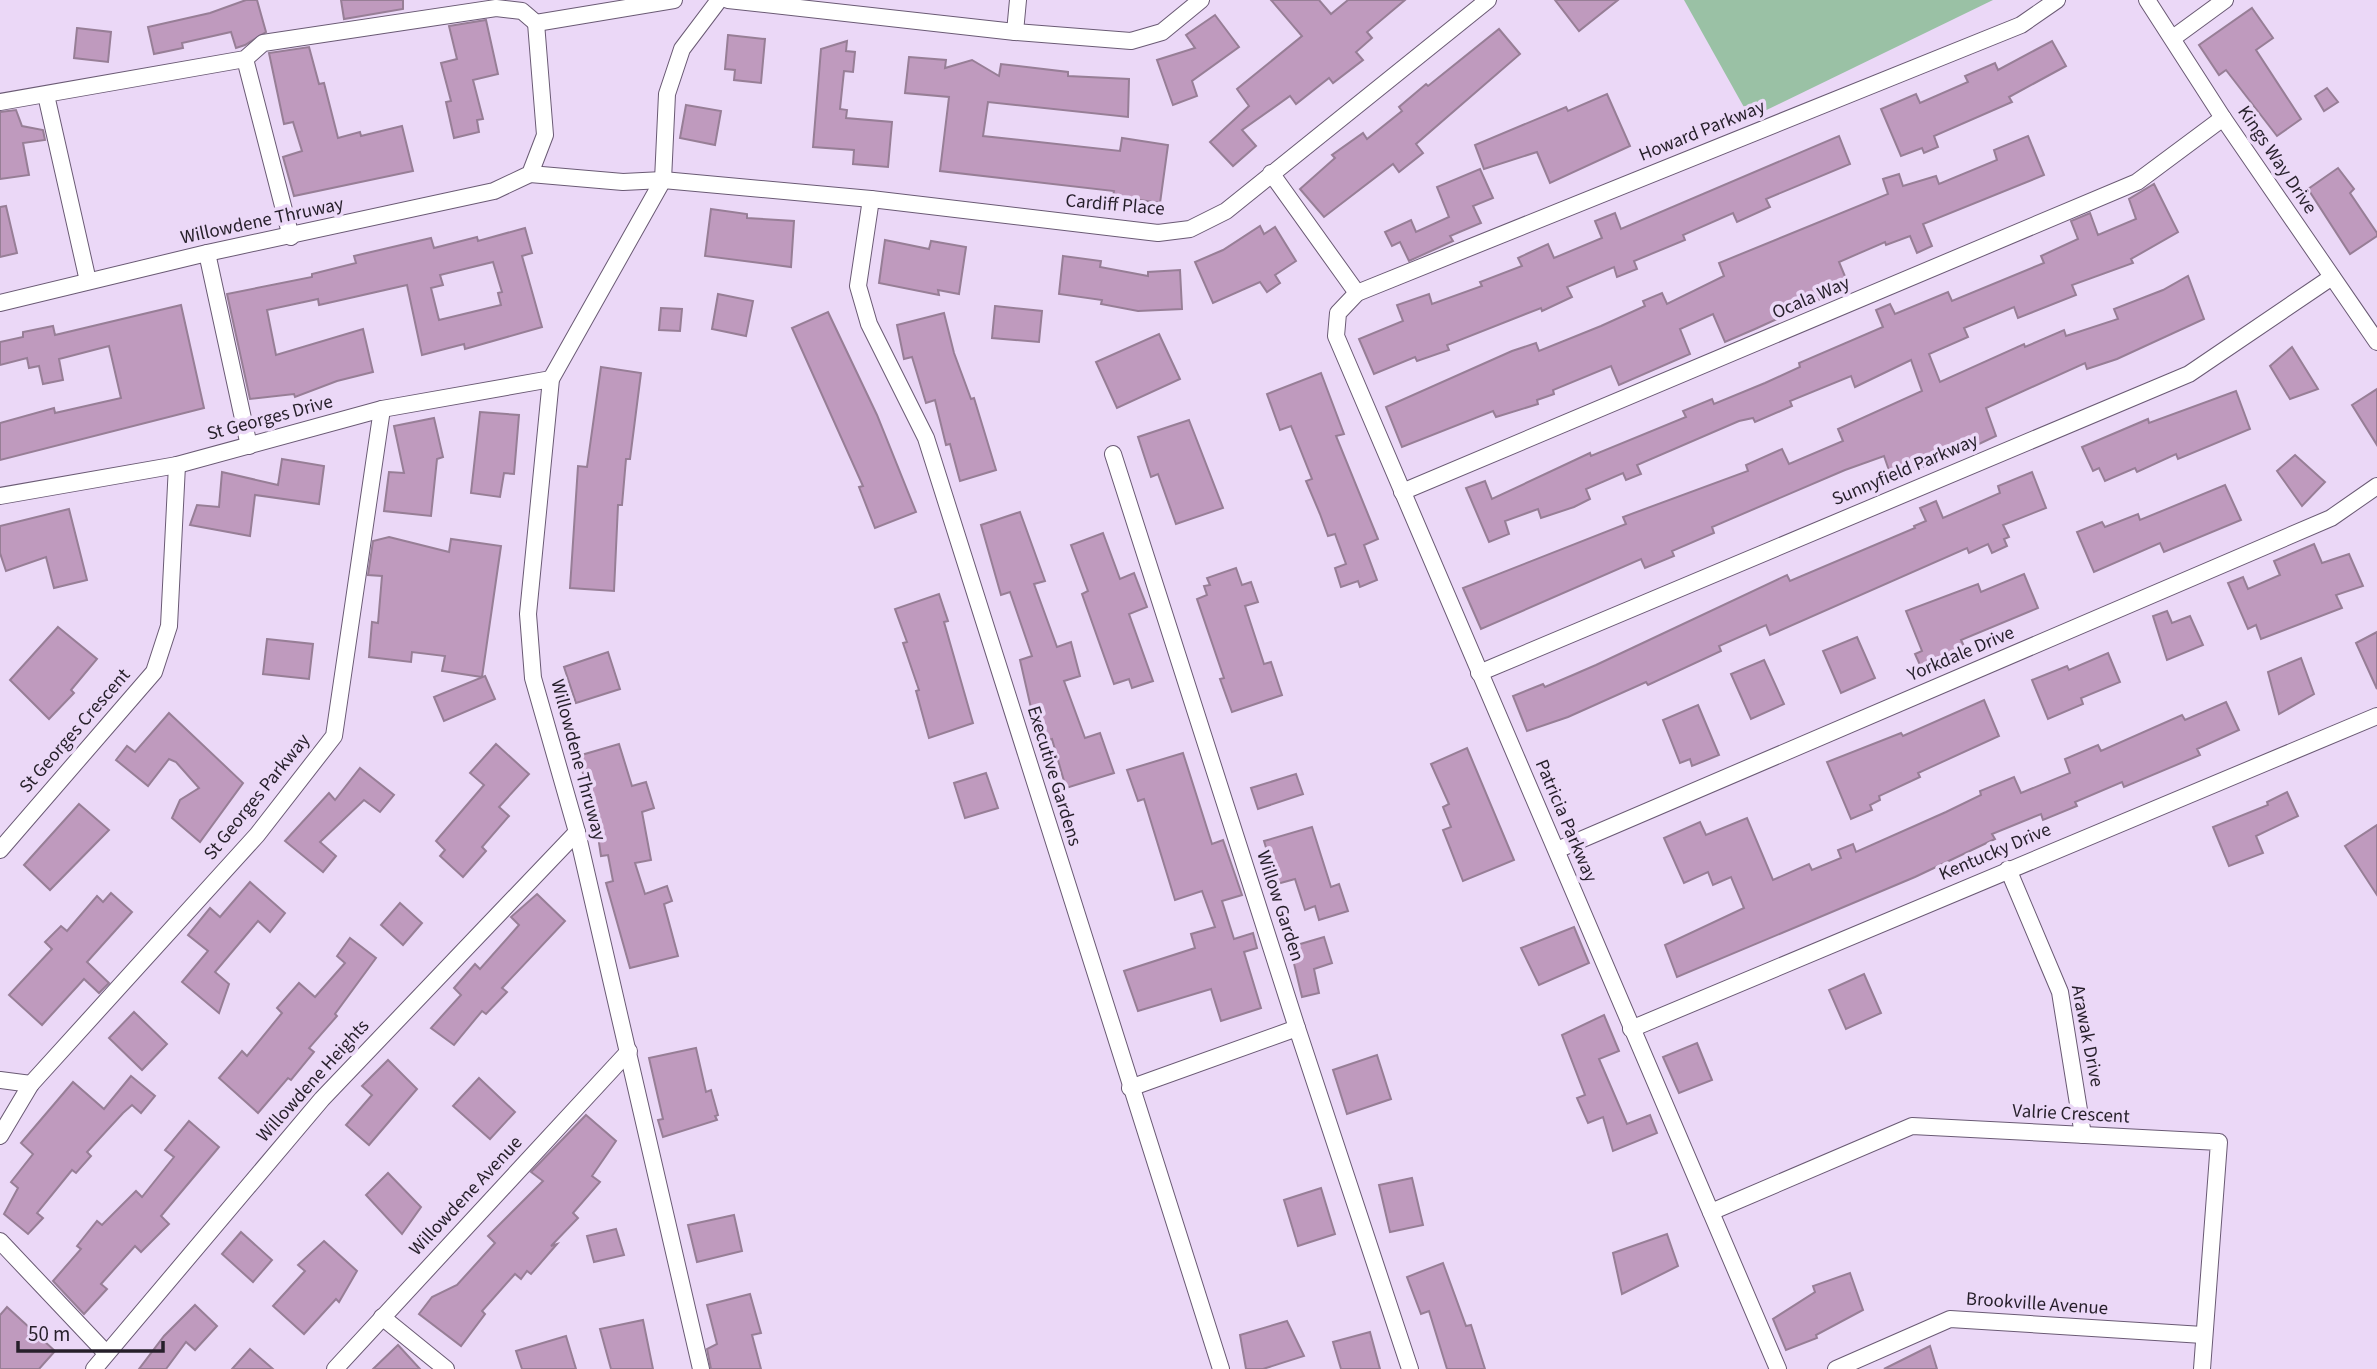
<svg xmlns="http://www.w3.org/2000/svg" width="2377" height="1369" viewBox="0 0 2377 1369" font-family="'Source Sans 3',sans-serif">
<rect width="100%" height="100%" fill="#ebd8f7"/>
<polygon fill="#9ac1a5" points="1684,0 1993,0 1750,118"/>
<g fill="#bf9abe" stroke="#977e96" stroke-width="2" fill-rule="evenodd">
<polygon points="246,0 257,0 266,32 245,45 236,48 231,32 182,43 183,48 154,54 148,27 210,13"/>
<polygon points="341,0 403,0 403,9 344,19"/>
<polygon points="1271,0 1319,0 1331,14 1348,0 1405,0 1367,32 1372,38 1356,52 1363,60 1333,83 1329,78 1296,104 1290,96 1242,130 1256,146 1233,166 1210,142 1249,106 1237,89 1302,36"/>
<polygon points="1555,0 1618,0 1579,31"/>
<polygon points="2252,8 2273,38 2256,50 2301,119 2277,136 2226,70 2219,75 2199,45"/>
<polygon points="1215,15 1239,47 1192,81 1197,96 1173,105 1157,60 1195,48 1186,35"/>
<polygon points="486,20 498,74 473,80 483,119 477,120 479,132 454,138 446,102 451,101 441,63 457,59 449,26"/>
<polygon points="77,28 111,32 108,62 74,58"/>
<polygon points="1499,29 1520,54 1416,144 1423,153 1399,172 1393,164 1324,217 1300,189 1335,158 1332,155 1363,133 1367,139 1402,111 1399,107 1426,84 1428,86"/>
<polygon points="728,35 765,39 761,83 734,80 735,70 725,69"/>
<polygon points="847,41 846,51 855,52 853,72 844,71 840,109 847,110 846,118 892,122 888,167 853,164 854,150 813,147 821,49"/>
<polygon points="2052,41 2066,66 2009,97 2012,102 1934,136 1938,147 1924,153 1922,148 1901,156 1881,109 1916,94 1920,103 1968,82 1965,76 1995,63 1998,70"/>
<polygon points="309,47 319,84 324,83 338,138 360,132 361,136 402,126 413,171 294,196 283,157 302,151 293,122 284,124 269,53"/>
<polygon points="909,57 946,60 945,68 972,60 999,76 1001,64 1068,72 1068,76 1129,79 1128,117 988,102 983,136 1120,151 1122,138 1168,145 1160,203 1113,196 1114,191 940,171 949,97 905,93"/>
<polygon points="2327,88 2338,102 2324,111 2315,96"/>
<polygon points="1607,94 1630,146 1550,183 1537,152 1484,169 1475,145 1566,107 1568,111"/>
<polygon points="686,105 721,111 715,145 680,138"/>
<polygon points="16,110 22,126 43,130 45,140 23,143 29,175 0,179 0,112"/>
<polygon points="1839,136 1850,164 1766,199 1770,207 1737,222 1733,213 1683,235 1685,240 1634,261 1637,269 1617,277 1614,267 1567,287 1572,297 1542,311 1541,308 1447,345 1449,350 1417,361 1415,357 1374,374 1359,339 1403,321 1397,305 1429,294 1432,304 1482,286 1480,282 1522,266 1518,258 1548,244 1554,258 1602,238 1595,221 1615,213 1621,229"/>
<polygon points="2028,136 2044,175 1923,224 1932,246 1917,253 1910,236 1886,245 1885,242 1839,262 1849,286 1755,329 1725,342 1713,314 1680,329 1690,354 1619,385 1611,366 1553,390 1554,394 1537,400 1538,404 1496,417 1493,411 1402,447 1386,407 1512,351 1536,343 1539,351 1601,326 1645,306 1643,301 1662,293 1667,304 1724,276 1719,263 1888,194 1883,179 1899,174 1903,186 1936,176 1939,184 1997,160 1994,150"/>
<polygon points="2338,168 2354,189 2350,193 2377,233 2377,236 2350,254 2308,189"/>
<polygon points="1480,169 1493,198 1473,206 1481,223 1450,236 1453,241 1409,261 1400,242 1392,246 1385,232 1411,220 1416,232 1449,217 1437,187"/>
<polygon points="2154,184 2178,232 2131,259 2133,263 2072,285 2076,295 2018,318 2014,307 1964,328 1968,337 1929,354 1940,382 2024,344 2025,347 2064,330 2066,336 2118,319 2114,309 2163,290 2188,276 2204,319 2117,359 2087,369 2085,363 1986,408 1996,436 1964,451 1892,479 1884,456 1845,470 1712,527 1714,533 1672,551 1674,556 1645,568 1641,559 1481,629 1463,588 1626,524 1623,517 1748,471 1746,465 1782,449 1789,464 1843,441 1838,429 1922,391 1911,360 1855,387 1851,376 1790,401 1792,406 1755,422 1753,418 1739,421 1637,465 1641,474 1626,480 1623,473 1586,489 1590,499 1574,507 1541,518 1538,509 1505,521 1509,534 1489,542 1466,488 1485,481 1492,499 1590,453 1591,456 1686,417 1683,411 1712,399 1714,404 1765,383 1800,367 1799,363 1883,327 1876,310 1890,304 1895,314 1948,292 1952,301 2044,263 2041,256 2078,239 2071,221 2090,213 2098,235 2136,219 2129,199"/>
<polygon points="6,206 17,253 0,257 0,207"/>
<polygon points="711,209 747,214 747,218 794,221 791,267 705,256"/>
<polygon points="1260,226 1264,234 1275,227 1296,261 1275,275 1280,283 1267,292 1260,282 1213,303 1195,262 1223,250"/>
<path d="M525,228L532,253L522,256L542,327L465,349L464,344L422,355L407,285L319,305L318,299L267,310L276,355L363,329L373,372L337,381L295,397L294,394L250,399L227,294L312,277V274L356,263L354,256L431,238L434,248L477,237L478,241ZM493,262L502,292L498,293L501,305L439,320L431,288L443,285L440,275Z"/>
<polygon points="885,240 929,249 931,241 966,247 959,294 938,290 939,295 879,283"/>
<polygon points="1063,256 1101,261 1100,267 1148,276 1148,272 1180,270 1182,309 1138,311 1101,304 1102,300 1059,294"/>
<polygon points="718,294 753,301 746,336 712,329"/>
<polygon points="181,305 204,408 0,460 0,423 54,408 55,413 121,398 109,346 59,359 63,380 43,384 39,366 29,368 27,358 0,365 0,342 23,337 23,332 53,326 55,335"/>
<polygon points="995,306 1042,311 1039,342 992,338"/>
<polygon points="661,308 682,309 680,331 659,330"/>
<polygon points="828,312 877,415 916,512 875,528 859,487 863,486 792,328"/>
<polygon points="944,313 954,353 971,399 974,398 996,470 960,481 950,444 946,445 935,400 926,403 912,357 904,359 897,325"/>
<polygon points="1159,334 1180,379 1117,408 1096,362"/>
<polygon points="2292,347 2318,389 2290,399 2270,366"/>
<polygon points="601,367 641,373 630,459 626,459 622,505 618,505 614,591 570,588 578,466 587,467"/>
<polygon points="1321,373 1344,434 1336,436 1378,539 1364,545 1377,580 1360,587 1358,581 1341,587 1335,568 1346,564 1335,534 1328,536 1320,514 1306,481 1312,479 1291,426 1280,430 1267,394"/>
<polygon points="2377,389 2377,445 2352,405"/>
<polygon points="2236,391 2250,429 2178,459 2176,454 2137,472 2135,468 2105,481 2099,468 2093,471 2082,447 2148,419 2149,423"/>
<polygon points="480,412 519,415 514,474 504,473 500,497 471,493"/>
<polygon points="434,418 443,457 437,459 431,516 384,511 389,472 404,473 394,426"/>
<polygon points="1189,420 1223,508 1176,524 1158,474 1151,477 1138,437"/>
<polygon points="2295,455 2325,482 2302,506 2277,471"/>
<polygon points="282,459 324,466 319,504 255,495 250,536 190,525 197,505 219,507 222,472 278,485"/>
<polygon points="2032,472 2046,508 2003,525 2009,537 2004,539 2007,546 1992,553 1988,544 1969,553 1967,548 1770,635 1766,625 1719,646 1721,651 1648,685 1646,682 1568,717 1527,731 1513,696 1543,684 1545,687 1596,665 1787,575 1790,581 1915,528 1914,526 1926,521 1920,508 1936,501 1943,518 2000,493 1998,486"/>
<polygon points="2225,485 2241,520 2164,552 2160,543 2094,572 2077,532 2102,522 2105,527 2138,514 2140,520"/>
<polygon points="69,509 87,580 54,588 46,557 6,571 0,553 0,526"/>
<polygon points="1020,512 1045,581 1034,584 1057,647 1071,642 1080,676 1064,681 1085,738 1100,733 1114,773 1066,788 1052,739 1039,743 1020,660 1032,656 1010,592 1001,595 981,525"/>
<polygon points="1103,533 1120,579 1134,573 1147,607 1129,614 1153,681 1132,688 1129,679 1114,684 1082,594 1088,591 1071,545"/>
<polygon points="389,537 449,552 451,539 501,546 482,677 442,671 445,656 412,652 411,662 369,657 372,622 378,623 382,576 368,575 373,541"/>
<polygon points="2314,544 2322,563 2349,554 2363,586 2336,595 2342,608 2261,639 2256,625 2248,629 2228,583 2243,577 2248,589 2280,575 2274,561"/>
<polygon points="1236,568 1242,585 1251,582 1258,602 1245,606 1264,664 1271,662 1282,695 1232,712 1220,679 1224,678 1197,599 1207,595 1204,586 1210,585 1207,578"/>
<polygon points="2024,574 2038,608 1961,640 1969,656 1925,676 1915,654 1922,651 1906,611 1978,584 1981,592"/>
<polygon points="939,594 948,621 944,622 973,723 929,738 916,691 919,690 903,643 907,642 895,609"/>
<polygon points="2167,611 2172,623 2190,616 2203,645 2167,660 2153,616"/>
<polygon points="58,627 97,659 71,690 74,693 49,719 10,680"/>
<polygon points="2377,632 2377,689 2356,643"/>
<polygon points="1857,637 1875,678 1841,693 1823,651"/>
<polygon points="267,639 313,644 309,679 263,674"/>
<polygon points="608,652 620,689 576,703 564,667"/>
<polygon points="2108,653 2120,682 2081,698 2083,704 2048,719 2032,680 2067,666 2069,670"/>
<polygon points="2301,658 2314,694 2279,714 2268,672"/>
<polygon points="1764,660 1784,704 1751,719 1731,674"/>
<polygon points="485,676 495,699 444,721 434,697"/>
<polygon points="1984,700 1999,736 1918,773 1920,777 1879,796 1880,800 1870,805 1872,810 1851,819 1827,762 1901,733 1903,736"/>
<polygon points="2226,702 2239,730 2197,749 2200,755 2124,787 2122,782 2075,802 2077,806 2043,820 2041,814 1992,834 1995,839 1915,877 1677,977 1665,945 1744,908 1731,877 1713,885 1708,872 1684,883 1664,838 1700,822 1706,835 1747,818 1773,880 1809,864 1812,870 1841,858 1838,850 1853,844 1856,852 1946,812 1981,795 1980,791 2014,777 2021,793 2070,773 2065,759 2098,745 2101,751 2182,715 2185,720"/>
<polygon points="1698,705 1719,755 1692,766 1690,759 1680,763 1663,720"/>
<polygon points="169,713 243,783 200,842 172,818 180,800 199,788 176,762 169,759 148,786 116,760 127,746 135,752"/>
<polygon points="496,744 529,774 499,807 509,816 482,847 486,851 463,877 440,856 445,850 436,841 484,785 470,773"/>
<polygon points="619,744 632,786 646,782 654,808 642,812 651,860 635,863 645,894 667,886 672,901 664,904 678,956 630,968 606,883 613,881 608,855 601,856 598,836 601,836 578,756"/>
<polygon points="1467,748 1514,860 1463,881 1443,830 1451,827 1443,807 1449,804 1431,764"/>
<polygon points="1183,753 1212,844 1223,840 1242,895 1222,901 1234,939 1253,933 1257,948 1244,952 1261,1008 1221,1021 1211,989 1138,1011 1124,971 1195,948 1191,934 1215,927 1202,891 1175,900 1144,799 1138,801 1127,770"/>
<polygon points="360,768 394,795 380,812 364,800 320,842 336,856 323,872 285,841 329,793 335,800"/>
<polygon points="986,773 998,808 965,818 954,783"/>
<polygon points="1296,774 1303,794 1258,809 1251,788"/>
<polygon points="2287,792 2298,816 2256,836 2263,853 2229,866 2213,827 2268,805 2267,802"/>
<polygon points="79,804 109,830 50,890 24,865"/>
<polygon points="2377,825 2377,895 2345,846"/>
<polygon points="1312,827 1331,887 1339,884 1348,911 1319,920 1315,906 1305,910 1295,879 1277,884 1264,841"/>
<polygon points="250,882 285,913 270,932 258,921 215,972 229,984 219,1013 182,982 208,951 188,935 210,908 220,917"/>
<polygon points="111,893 132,912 87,962 109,983 99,993 84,979 42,1025 9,995 52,949 45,942 61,926 67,931 97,896 103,902"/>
<polygon points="537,894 565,921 502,988 507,992 486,1014 482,1011 454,1045 431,1028 461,995 454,988 475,964 480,969 519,925 511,917"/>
<polygon points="400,903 422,923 403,945 381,925"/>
<polygon points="1574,927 1589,963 1539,985 1521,948"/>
<polygon points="1324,937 1332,963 1314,969 1319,993 1302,997 1290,947"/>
<polygon points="350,938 376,958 335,1014 337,1016 309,1048 314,1052 291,1080 288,1078 258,1113 219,1078 242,1051 247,1056 282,1013 277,1008 299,983 315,997 345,963 337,956"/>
<polygon points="1864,974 1881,1013 1846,1029 1829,990"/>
<polygon points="134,1012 167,1044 142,1070 109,1038"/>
<polygon points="1604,1015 1619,1051 1599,1059 1627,1124 1650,1115 1657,1133 1613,1151 1603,1117 1588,1123 1577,1098 1585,1095 1562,1035"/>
<polygon points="1697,1043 1712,1080 1679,1093 1663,1057"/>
<polygon points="696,1048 706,1092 711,1090 718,1115 715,1116 717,1120 663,1137 658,1120 663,1119 649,1058"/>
<polygon points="1377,1055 1391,1099 1347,1114 1333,1070"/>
<polygon points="388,1060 417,1089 369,1145 346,1125 372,1095 362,1086"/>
<polygon points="131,1076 155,1096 141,1113 132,1105 123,1113 87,1152 91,1156 76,1173 72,1170 37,1213 43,1218 28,1234 4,1214 18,1188 11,1182 33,1154 21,1143 73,1082 104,1109"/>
<polygon points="479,1078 515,1112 490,1139 453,1106"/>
<polygon points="586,1115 616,1141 592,1176 600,1182 573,1213 578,1218 551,1246 557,1244 531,1274 527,1271 521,1279 515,1274 482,1311 485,1314 461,1346 419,1314 432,1297 457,1285 495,1243 488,1236 543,1181 531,1172"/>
<polygon points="189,1121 219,1147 161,1216 169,1224 141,1252 135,1246 101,1284 107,1289 84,1314 53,1281 81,1249 77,1246 97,1221 102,1225 136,1191 142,1197 174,1157 165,1150"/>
<polygon points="388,1173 421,1207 402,1234 366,1195"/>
<polygon points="1412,1178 1423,1225 1390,1232 1379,1185"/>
<polygon points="1321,1188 1335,1234 1298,1246 1284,1200"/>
<polygon points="734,1215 742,1251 697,1262 688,1225"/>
<polygon points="616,1229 624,1255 594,1262 587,1236"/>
<polygon points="241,1232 272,1260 253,1282 222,1254"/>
<polygon points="1667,1234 1678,1266 1622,1294 1613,1253"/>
<polygon points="324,1241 357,1271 339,1302 336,1299 304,1334 273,1306 305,1271 298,1265"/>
<polygon points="1443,1263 1466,1326 1471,1325 1485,1369 1447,1369 1429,1311 1421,1314 1407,1277"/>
<polygon points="1850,1273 1863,1310 1816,1335 1817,1338 1786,1350 1773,1319 1815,1292 1813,1286"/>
<polygon points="750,1294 761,1333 752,1335 761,1369 711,1369 707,1349 717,1344 707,1305"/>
<polygon points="195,1305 217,1326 195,1350 186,1342 166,1369 139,1369 164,1336"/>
<polygon points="7,1307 55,1351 39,1369 0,1369 0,1315"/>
<polygon points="643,1320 653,1369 611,1369 600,1329"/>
<polygon points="1287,1321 1304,1356 1263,1369 1246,1369 1240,1335"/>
<polygon points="1370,1332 1380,1369 1341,1369 1333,1342"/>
<polygon points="566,1336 576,1369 522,1369 516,1351"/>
<polygon points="398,1345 420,1369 373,1369"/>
<polygon points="1930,1346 1937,1369 1884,1369"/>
<polygon points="250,1349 273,1369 232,1369"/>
</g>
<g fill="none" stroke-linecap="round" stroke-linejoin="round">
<defs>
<g id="minor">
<polyline points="728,0 1015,32 1131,41 1162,32 1201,0"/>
<polyline points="2147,0 2223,118 2377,342"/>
<polyline points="536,23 674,0"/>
<polyline points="1015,32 1018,0"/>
<polyline points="2173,38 2225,0"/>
<polyline points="245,59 291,237"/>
<polyline points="46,95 88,281"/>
<polyline points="0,102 245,59 263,43 496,8 522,11 536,23"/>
<polyline points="1271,173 1357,293"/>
<polyline points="530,174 623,182 663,180 871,199 1158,233 1190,229 1226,211 1488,0"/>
<polyline points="871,199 858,286 869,324 926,438 1221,1369"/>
<polyline points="207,253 249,446"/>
<polyline points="0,303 207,253 494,191 530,174 545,135 536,23"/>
<polyline points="1113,454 1297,1028 1410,1369"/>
<polyline points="1402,492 2137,182 2223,118"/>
<polyline points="0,496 177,465 382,409 551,379"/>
<polyline points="1479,673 2189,374 2332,277"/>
<polyline points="0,850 154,672 169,626 177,465"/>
<polyline points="1557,850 2331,518 2377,486"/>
<polyline points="2008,869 2060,992 2083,1135"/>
<polyline points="1631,1029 2377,716"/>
<polyline points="0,1080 31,1084"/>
<polyline points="1130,1088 1297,1028"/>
<polyline points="0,1136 31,1084 257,835 334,736 382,409"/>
<polyline points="1711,1212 1912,1126 2219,1142 2202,1369"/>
<polyline points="0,1241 105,1352"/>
<polyline points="382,1317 446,1369"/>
<polyline points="94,1369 322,1099 577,832"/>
<polyline points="335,1369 629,1051"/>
<polyline points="701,1369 577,832 533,678 528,614 551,379 663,180 667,94 682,49 719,0"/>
<polyline points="1778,1369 1336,336 1338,313 1357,293 2021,25 2057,0"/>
<polyline points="1836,1369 1950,1319 2203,1335"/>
</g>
</defs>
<use href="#minor" stroke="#6a5a74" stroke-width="18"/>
<use href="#minor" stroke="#fff" stroke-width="16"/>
</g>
<g text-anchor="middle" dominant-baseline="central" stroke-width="7" stroke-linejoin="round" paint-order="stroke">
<g font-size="19" fill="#261f2a" stroke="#ebd8f7">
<text transform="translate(1702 131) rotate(-22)">Howard Parkway</text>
<text transform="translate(2277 160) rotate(56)">Kings Way Drive</text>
<text transform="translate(1115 205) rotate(5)">Cardiff Place</text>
<text transform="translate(262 221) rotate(-12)">Willowdene Thruway</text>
<text transform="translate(1811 298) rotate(-23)">Ocala Way</text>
<text transform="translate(270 418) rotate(-15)">St Georges Drive</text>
<text transform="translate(1905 470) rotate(-23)">Sunnyfield Parkway</text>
<text transform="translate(1961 654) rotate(-23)">Yorkdale Drive</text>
<text transform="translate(75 731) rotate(-49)">St Georges Crescent</text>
<text transform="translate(578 760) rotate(75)">Willowdene Thruway</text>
<text transform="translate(1054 776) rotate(73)">Executive Gardens</text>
<text transform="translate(257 797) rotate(-51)">St Georges Parkway</text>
<text transform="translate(1566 821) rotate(67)">Patricia Parkway</text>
<text transform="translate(1995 852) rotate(-23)">Kentucky Drive</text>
<text transform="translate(1280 906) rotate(72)">Willow Garden</text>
<text transform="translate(2087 1036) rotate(79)">Arawak Drive</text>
<text transform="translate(313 1081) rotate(-48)">Willowdene Heights</text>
<text transform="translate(2071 1114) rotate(3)">Valrie Crescent</text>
<text transform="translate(466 1196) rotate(-47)">Willowdene Avenue</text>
<text transform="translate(2037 1304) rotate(4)">Brookville Avenue</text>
</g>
</g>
<path d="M18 1341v10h145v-10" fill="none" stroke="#261f2a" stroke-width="3.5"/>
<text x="28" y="1341" font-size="21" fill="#261f2a" stroke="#ebd8f7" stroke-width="5" paint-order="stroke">50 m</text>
</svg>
